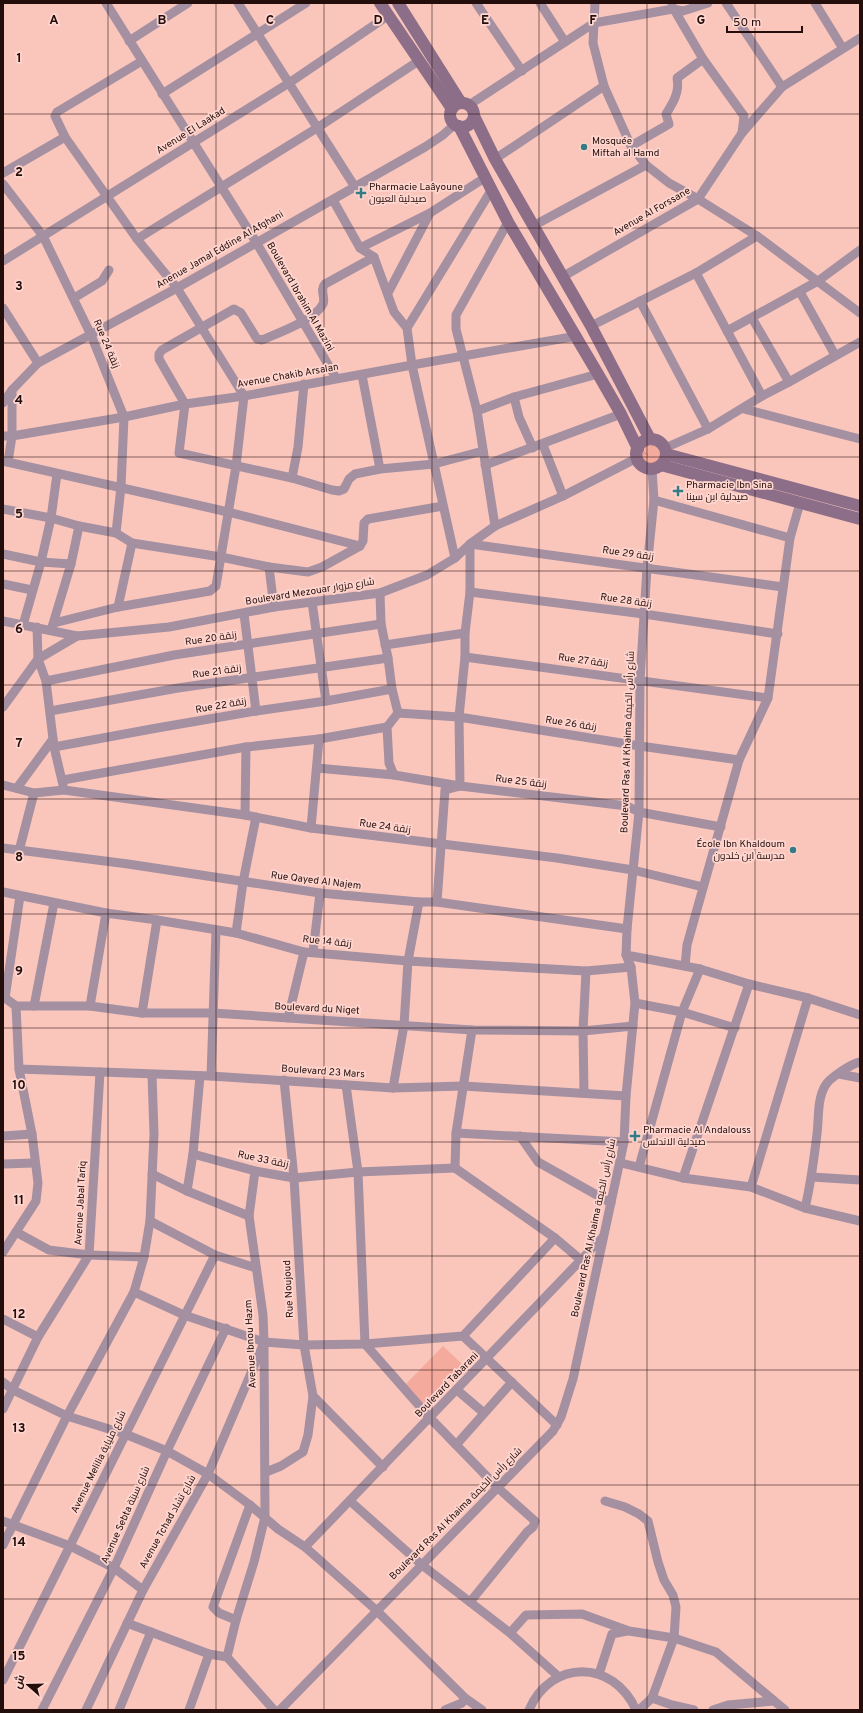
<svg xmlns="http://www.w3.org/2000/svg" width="863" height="1713" viewBox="0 0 863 1713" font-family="Overpass,Cairo,sans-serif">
<defs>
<pattern id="park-crowns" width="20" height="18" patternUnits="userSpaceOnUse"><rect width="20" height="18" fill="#f4aa9d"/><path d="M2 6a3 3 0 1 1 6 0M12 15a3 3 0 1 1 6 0" fill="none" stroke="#d19186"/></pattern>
</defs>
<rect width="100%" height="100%" fill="#fac6bc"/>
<polygon fill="#f4aa9d" points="443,1346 463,1365 424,1406 404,1386"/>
<circle fill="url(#park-crowns)" cx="651" cy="453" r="11"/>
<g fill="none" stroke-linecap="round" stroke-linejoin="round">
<g stroke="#a490a1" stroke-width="9">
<polyline points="106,3 256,242 336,378"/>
<polyline points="238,3 355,187"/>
<polyline points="476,3 522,71"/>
<polyline points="540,3 565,42"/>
<polyline points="595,3 593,43 604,86 631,146 646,165 669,183 698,199 757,236 860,313"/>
<polyline points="726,3 782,87"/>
<polyline points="815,3 842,47"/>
<polyline points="672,6 703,59 744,116 742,133"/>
<polyline points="129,41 188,3"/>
<polyline points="162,94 306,3"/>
<polyline points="469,105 594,23 673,9 683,11 708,3"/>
<path d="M631,146L669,124L666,114C673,103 680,92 677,78L703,59"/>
<polyline points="495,159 604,86"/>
<polyline points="3,173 65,137"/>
<polyline points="3,184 43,236 91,335 124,417 121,487 116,533"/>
<polyline points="333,200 360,248 374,257 394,312 407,328 412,365 455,558"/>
<polyline points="533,226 646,165"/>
<polyline points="137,239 317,128 420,60"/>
<polyline points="360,248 430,213 486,177"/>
<path d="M374,257L325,284C319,290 326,297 323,304C315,320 278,333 262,340L257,339L241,313L234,309L162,350L159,354V359L185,404L179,453L292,478L332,490L339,491L344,489L349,479L355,474L380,469L434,464L483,451"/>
<polyline points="3,261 289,83 389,15"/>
<polyline points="696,273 762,396"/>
<polyline points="562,277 698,199 742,133 782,87 860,38"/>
<polyline points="800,292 835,355"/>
<polyline points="388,293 430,213"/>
<polyline points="74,298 102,281 109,270"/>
<polyline points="640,301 708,429"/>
<polyline points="3,308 38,363"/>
<polyline points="752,318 789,382"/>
<polyline points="591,326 696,273 757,236"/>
<polyline points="407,328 492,189"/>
<polyline points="727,331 818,281 860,250"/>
<polyline points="362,375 380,469"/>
<polyline points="514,397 519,417 533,448"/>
<polyline points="3,403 12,390 38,363 177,288 425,147 443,135 455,124"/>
<polyline points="744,409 860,439"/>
<polyline points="477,411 514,397 598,374"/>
<polyline points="3,436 12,436 124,417 185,404 244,396 412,365 577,336"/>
<polyline points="543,445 563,496"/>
<polyline points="665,448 708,429 762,396 789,382 860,342"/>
<polyline points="3,461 228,512 360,546"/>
<polyline points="8,462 12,436 12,390"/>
<polyline points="485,465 621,414"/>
<polyline points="292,478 298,447 304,384"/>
<polyline points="654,500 790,538"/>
<polyline points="3,509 51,518 79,526 116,533 132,543 221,557 269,567 308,572 322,567 360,546 363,541 364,523 368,519 443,506"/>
<polyline points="495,526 477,411 456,329 456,315 508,222"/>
<polyline points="3,554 41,562 71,564"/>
<polyline points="269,567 274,607"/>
<polyline points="3,584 32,590"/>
<polyline points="470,592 644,614 778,634"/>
<polyline points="380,593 381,624 388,658 392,689 398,713 387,727 389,763 394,775"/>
<polyline points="312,602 326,701"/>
<polyline points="118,607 132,543"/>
<polyline points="244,614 256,711"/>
<polyline points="3,621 77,636 169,627 274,607 380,593 427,575 455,558 470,544 495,526 563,496 637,458"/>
<polyline points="54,623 118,607 210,591 216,586 236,466 244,396 177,288 137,239 65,137 55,116 57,112 142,61"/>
<polyline points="23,625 41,562 51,518 57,474"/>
<polyline points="37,627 38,659 46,681 54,747 63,785"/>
<polyline points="52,627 71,564 79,526"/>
<polyline points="385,645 465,633"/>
<polyline points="465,657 768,698"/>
<polyline points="46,681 174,655 381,624"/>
<polyline points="3,707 38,659 77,636"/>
<polyline points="50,711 178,688 388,658"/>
<polyline points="398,713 459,717 640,746 739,760"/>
<polyline points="54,747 157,728 256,711 326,701 392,689"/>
<polyline points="317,768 394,775 460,786 627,806 639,812 721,827"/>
<polyline points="63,780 246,747 319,739"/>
<polyline points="3,785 34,793 64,790 245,815 311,828 557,858 633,870 703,887"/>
<polyline points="17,788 53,739"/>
<polyline points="245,815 246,747"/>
<polyline points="311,828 319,739 387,727"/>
<polyline points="3,848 128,864 320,893 419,902 437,902 627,929"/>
<polyline points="19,851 34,793"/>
<polyline points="3,892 106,913 157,920 236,933 304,952 408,961 586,971 631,967"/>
<polyline points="437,902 445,790 460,786 459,717 465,657 465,633 470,592 470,544 783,587"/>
<polyline points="236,933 243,882 256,817"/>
<polyline points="313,952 320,893"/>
<polyline points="626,955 700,969 749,984 808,998 860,1015"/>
<polyline points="685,966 687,945 739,760 768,698 790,538 800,503"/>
<polyline points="3,998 5,998 16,1006 90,1006 142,1013 213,1013 472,1030 583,1031 633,1026"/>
<polyline points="5,998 20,896"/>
<polyline points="635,1003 682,1012 735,1028"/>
<polyline points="34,1006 54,903"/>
<polyline points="90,1006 106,913"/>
<polyline points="142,1013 157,920"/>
<polyline points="288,1018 304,952"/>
<polyline points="19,1069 211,1076 393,1088 463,1086 626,1096"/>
<polyline points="839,1074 860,1078"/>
<polyline points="200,1076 193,1154 255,1171 294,1178 358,1172 455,1168"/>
<polyline points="211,1076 216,931"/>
<polyline points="346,1085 358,1172 365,1344 430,1418 498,1488 535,1521 533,1527 527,1532 470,1602"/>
<polyline points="393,1088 404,1025 408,961 419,902"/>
<polyline points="584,1093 583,1031 586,971"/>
<polyline points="456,1133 624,1142"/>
<polyline points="3,1136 32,1134"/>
<polyline points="520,1136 538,1162 611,1203"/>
<polyline points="621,1163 683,1178 751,1187 805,1208 860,1221"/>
<polyline points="3,1164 34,1163"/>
<polyline points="639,1167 682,1012 700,969"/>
<polyline points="455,1168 555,1238 581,1260"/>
<polyline points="455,1168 456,1133 472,1030"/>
<polyline points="152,1174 187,1191 249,1216"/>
<polyline points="812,1177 860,1180"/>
<polyline points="683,1178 749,984"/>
<polyline points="751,1187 808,998"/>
<polyline points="187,1191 193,1154"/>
<path d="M805,1208C811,1183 814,1159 817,1134C819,1118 817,1100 825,1086C829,1078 851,1064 860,1062"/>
<polyline points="150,1221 215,1255 256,1268"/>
<polyline points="16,1232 49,1250 89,1255 144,1257"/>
<polyline points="3,1252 36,1201 38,1183 32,1134 19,1069 16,1006"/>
<polyline points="134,1292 184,1315 264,1342 304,1345 365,1344 463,1336 555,1238"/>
<polyline points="3,1319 38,1337"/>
<polyline points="463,1336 557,1425"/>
<polyline points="3,1382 13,1390 67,1416 125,1434 167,1451 208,1474 250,1505 278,1529 305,1547 376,1610 465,1698 482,1710"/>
<polyline points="457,1390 484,1413"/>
<polyline points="313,1396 383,1467"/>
<polyline points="3,1409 38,1337 89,1255 100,1072"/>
<polyline points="456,1445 512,1382"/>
<polyline points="266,1472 281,1466 303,1452 308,1435 313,1396 304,1345 294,1178 284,1080"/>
<polyline points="350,1501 422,1565 510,1633 559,1677"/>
<polyline points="605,1501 625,1507 639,1514 648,1521 658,1562 664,1580 673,1595 676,1607 674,1638 652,1698 639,1710"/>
<polyline points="3,1521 70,1546 114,1568 143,1590"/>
<polyline points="3,1545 67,1416 134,1292 144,1257 150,1221 154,1134 152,1075"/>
<polyline points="305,1547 602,1238"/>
<polyline points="236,1620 219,1613 213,1607 250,1505"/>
<polyline points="127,1623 209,1654 227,1657 274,1710"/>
<polyline points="510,1633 526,1615 582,1614 629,1631 674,1638 716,1652 785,1710"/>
<polyline points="227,1657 236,1620 254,1562 265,1517 264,1342 263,1315 249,1216 255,1171"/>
<polyline points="599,1674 612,1634 627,1631"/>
<polyline points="3,1680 215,1255"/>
<polyline points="652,1698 672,1705 694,1710"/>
<polyline points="42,1710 114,1568 167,1451 226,1328"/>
<polyline points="86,1710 143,1590 208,1474 263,1345"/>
<polyline points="119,1710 151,1632"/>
<polyline points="189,1710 209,1654"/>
<polyline points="280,1710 553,1431 561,1417 573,1379 624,1142 626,1096 635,1003 631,967 626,955 627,929 639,812 640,680 647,568 654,500 652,469"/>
<polyline points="445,1710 462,1703 465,1698"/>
<path d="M529,1710C551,1659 613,1659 636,1710"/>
<polyline points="713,1710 728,1705 774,1701"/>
</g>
<g stroke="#8c6e88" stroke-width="12">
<polyline points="380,3 452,109"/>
<polyline points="398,3 461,103"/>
<circle cx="462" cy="115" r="12"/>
<polyline points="474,116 495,159 591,326 650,439"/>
<polyline points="459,126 508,222 598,374 621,414 638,449"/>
<circle cx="651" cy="454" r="15"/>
<polyline points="666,454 860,506"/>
<polyline points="661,465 860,519"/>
</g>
</g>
<path fill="none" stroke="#240e0b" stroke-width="1" stroke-opacity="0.55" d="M108,3V1710M216,3V1710M324,3V1710M432,3V1710M539,3V1710M647,3V1710M755,3V1710M3,114H860M3,228H860M3,343H860M3,457H860M3,571H860M3,685H860M3,799H860M3,914H860M3,1028H860M3,1142H860M3,1256H860M3,1370H860M3,1485H860M3,1599H860"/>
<g fill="#347b86" stroke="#ffd6cf" stroke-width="1.5">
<circle cx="584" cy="147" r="4"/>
<path d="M359 187h4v4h4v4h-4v4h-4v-4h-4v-4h4z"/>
<path d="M676 485h4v4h4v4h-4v4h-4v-4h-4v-4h4z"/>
<circle cx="793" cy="850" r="4"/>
<path d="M633 1130h4v4h4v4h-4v4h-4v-4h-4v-4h4z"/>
</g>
<g text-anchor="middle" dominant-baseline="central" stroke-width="3.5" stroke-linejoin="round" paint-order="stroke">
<g font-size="10" fill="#240e0b" stroke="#ffd6cf">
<text transform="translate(191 131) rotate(-32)">Avenue El Laakad</text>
<text transform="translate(652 212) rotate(-30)">Avenue Al Forssane</text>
<text transform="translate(220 250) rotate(-30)">Anenue Jamal Eddine Al Afghani</text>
<text transform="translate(300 297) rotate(60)">Boulevard Ibrahim Al Mazini</text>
<text transform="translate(106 344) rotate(67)">Rue 24 زنقة</text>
<text transform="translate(288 376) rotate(-10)">Avenue Chakib Arsalan</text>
<text transform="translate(628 554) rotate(8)">Rue 29 زنقة</text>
<text transform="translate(310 592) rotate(-9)">Boulevard Mezouar شارع مزوار</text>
<text transform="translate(626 601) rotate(8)">Rue 28 زنقة</text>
<text transform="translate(211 639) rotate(-8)">Rue 20 زنقة</text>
<text transform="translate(583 661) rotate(8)">Rue 27 زنقة</text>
<text transform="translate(217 672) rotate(-8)">Rue 21 زنقة</text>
<text transform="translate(221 706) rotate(-10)">Rue 22 زنقة</text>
<text transform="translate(571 724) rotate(9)">Rue 26 زنقة</text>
<text transform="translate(628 742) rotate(-88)">Boulevard Ras Al Khaima شارع رأس الخيمة</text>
<text transform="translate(521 782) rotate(7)">Rue 25 زنقة</text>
<text transform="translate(385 827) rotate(8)">Rue 24 زنقة</text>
<text transform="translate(316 881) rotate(7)">Rue Qayed Al Najem</text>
<text transform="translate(327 942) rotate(6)">Rue 14 زنقة</text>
<text transform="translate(317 1009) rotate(3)">Boulevard du Niget</text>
<text transform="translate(323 1072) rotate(4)">Boulevard 23 Mars</text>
<text transform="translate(263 1160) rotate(12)">Rue 33 زنقة</text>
<text transform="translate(81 1203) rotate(-87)">Avenue Jabal Tariq</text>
<text transform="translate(594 1228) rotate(-78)">Boulevard Ras Al Khaima شارع رأس الخيمة</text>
<text transform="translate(289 1289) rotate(-93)">Rue Noujoud</text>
<text transform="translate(251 1344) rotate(-93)">Avenue Ibnou Hazm</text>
<text transform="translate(447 1385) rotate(-46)">Boulevard Tabarani</text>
<text transform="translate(99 1462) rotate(-64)">Avenue Melilia شارع ملياية</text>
<text transform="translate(456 1514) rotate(-45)">Boulevard Ras Al Khaima شارع رأس الخيمة</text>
<text transform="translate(126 1515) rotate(-66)">Avenue Sebta شارع سبتة</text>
<text transform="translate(168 1522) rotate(-61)">Avenue Tchad شارع تشاد</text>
</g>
<g font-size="10" fill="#240e0b" stroke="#ffd6cf" text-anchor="start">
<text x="592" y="141">Mosquée<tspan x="592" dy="12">Miftah al Hamd</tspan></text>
<text x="369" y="187">Pharmacie Laâyoune<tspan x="369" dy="12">صيدلية العيون</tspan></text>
<text x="686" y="485">Pharmacie Ibn Sina<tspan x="686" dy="12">صيدلية ابن سينا</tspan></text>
<text x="785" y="844" text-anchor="end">École Ibn Khaldoum<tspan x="785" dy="12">مدرسة ابن خلدون</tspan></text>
<text x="643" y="1130">Pharmacie Al Andalouss<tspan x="643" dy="12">صيدلية الاندلس</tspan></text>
</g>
</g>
<g font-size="13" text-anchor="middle" font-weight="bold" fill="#240e0b" stroke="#ffd6cf" stroke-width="3.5" stroke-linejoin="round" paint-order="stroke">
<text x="54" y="24">A</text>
<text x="162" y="24">B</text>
<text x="270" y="24">C</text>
<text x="378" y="24">D</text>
<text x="485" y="24">E</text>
<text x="593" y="24">F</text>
<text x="701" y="24">G</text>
<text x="19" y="62">1</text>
<text x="19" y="176">2</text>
<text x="19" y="290">3</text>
<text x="19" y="404">4</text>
<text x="19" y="518">5</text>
<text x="19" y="633">6</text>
<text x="19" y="747">7</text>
<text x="19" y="861">8</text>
<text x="19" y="975">9</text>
<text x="19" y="1089">10</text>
<text x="19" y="1204">11</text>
<text x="19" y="1318">12</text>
<text x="19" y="1432">13</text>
<text x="19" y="1546">14</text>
<text x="19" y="1660">15</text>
</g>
<rect width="863" height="1713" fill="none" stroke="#240e0b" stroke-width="8"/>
<g transform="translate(28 1685) rotate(290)" stroke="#ffd6cf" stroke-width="3" paint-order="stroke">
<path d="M0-3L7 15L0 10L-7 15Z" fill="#240e0b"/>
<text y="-6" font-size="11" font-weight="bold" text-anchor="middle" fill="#240e0b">ش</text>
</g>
<path d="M727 26v6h75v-6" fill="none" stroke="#240e0b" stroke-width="2"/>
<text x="733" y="26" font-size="12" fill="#240e0b" stroke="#ffd6cf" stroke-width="3" paint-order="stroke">50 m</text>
</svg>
